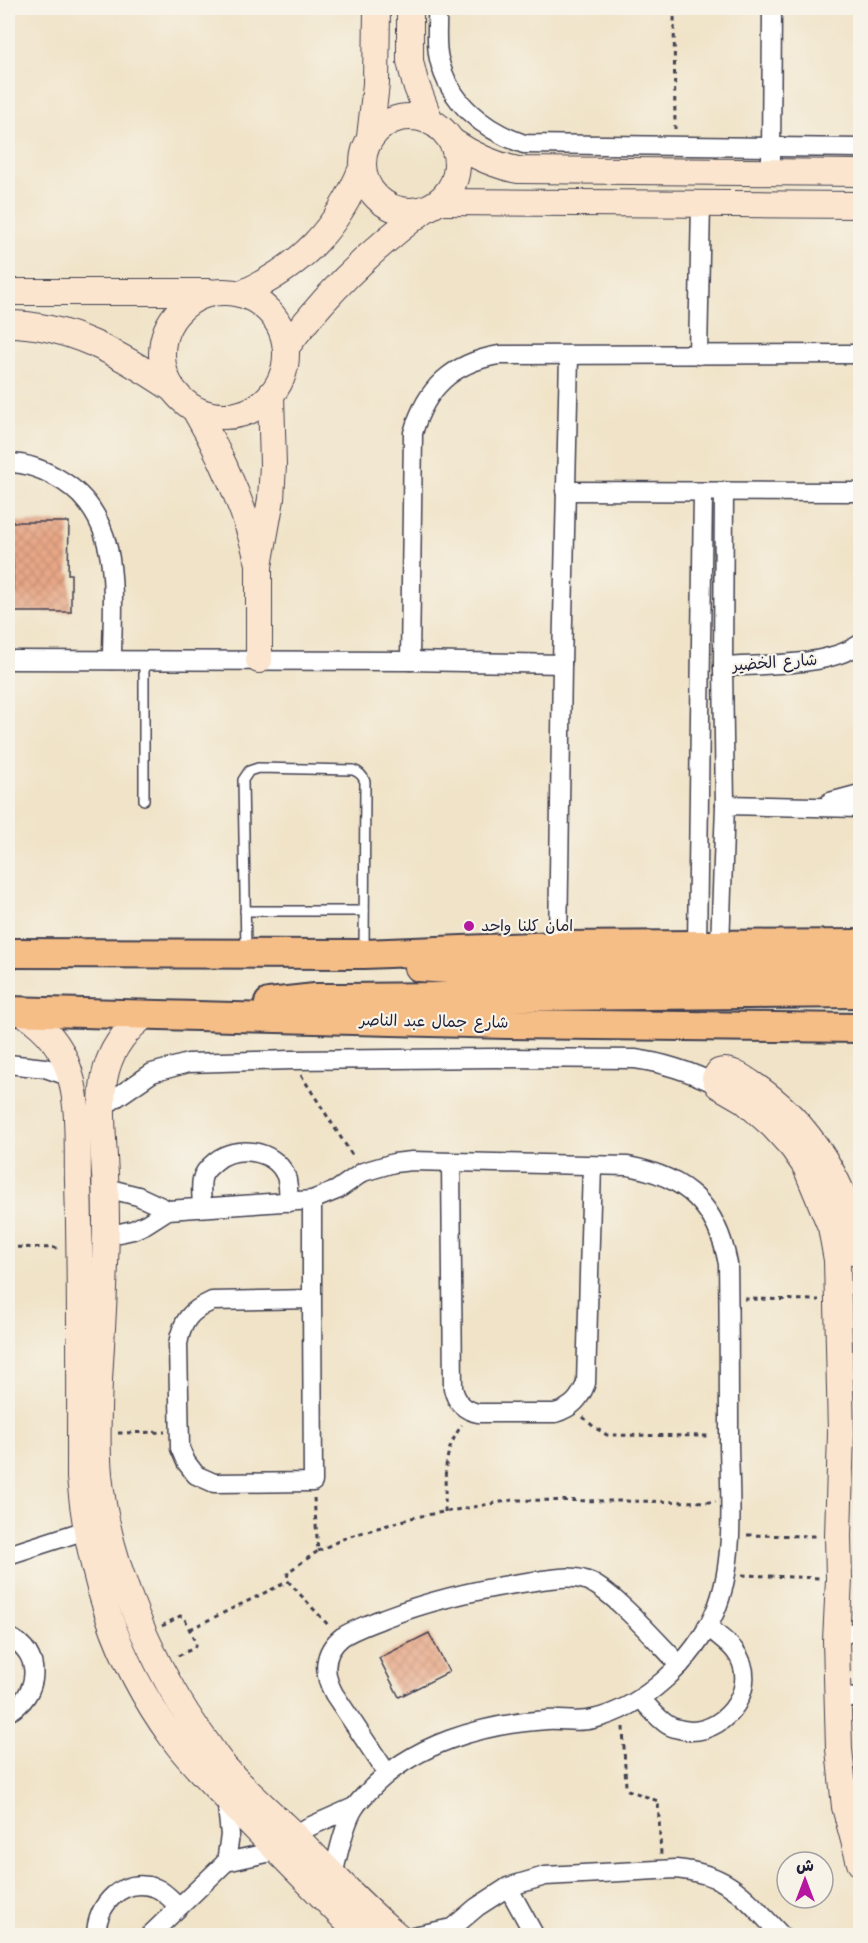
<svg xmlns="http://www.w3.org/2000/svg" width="868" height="1943" viewBox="0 0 868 1943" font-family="Kalam,'Playpen Sans Arabic',sans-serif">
<defs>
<pattern id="building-cross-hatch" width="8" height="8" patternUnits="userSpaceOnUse" patternTransform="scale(1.5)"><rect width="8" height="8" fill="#e7a786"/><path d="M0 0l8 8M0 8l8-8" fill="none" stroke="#c68f75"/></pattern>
</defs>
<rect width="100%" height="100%" fill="#f7f3e8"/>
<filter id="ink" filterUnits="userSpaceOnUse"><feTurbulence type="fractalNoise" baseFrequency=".0167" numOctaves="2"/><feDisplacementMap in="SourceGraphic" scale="12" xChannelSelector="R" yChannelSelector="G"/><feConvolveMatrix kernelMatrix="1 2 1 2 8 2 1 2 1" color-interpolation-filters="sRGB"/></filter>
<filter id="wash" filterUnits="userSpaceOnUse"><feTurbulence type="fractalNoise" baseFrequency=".008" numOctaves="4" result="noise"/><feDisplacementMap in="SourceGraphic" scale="24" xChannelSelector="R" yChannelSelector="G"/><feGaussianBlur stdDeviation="1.35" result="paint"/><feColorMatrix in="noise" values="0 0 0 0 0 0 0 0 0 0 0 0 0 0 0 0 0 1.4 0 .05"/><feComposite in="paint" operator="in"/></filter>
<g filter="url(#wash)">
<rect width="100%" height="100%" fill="#f0e3c7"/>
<g id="blocks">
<g fill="url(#building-cross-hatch)">
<polygon points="10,522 69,522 68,574 71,574 71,612 13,612 13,560 10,560"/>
<polygon points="429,1633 449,1672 399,1697 379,1658"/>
</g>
</g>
</g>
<g filter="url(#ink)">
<use href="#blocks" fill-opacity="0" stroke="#413f50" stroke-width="1.5"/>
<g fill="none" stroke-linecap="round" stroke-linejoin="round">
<defs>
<g id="lane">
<polyline points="144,660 144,800"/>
<polyline points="245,911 364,911"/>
<path d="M246,950L243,780L249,771L258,768L353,770C359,772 363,775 365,782L364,951"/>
</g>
<g id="street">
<path d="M437,8C438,24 435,43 439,59C449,102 483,130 524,144L860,148"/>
<polyline points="771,159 772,8"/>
<polyline points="698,355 701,204"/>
<path d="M8,463C28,463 47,471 64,482C124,521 112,598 112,660"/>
<polyline points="565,491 860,492"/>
<polyline points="8,660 410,661 562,664"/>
<path d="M410,661L413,433C426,388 452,363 499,355L860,354"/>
<path d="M723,667C764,664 826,667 860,644"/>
<polyline points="830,802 860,794"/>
<polyline points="725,805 860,808"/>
<polyline points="558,946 562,664 569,356"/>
<polyline points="697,946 703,492"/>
<polyline points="720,946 725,805 723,667 724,491"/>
<polyline points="8,1064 45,1068 71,1077"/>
<path d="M101,1108L152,1073L188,1063L291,1060L495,1058L635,1059C665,1063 691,1072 718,1085"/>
<path d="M451,1162L453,1388C456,1402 464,1410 478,1413H555C572,1408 580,1399 586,1383L592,1166"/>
<polyline points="106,1188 138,1196 168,1210"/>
<path d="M312,1200V1299L212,1301C190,1311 182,1321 178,1344L180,1448L186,1462L196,1475L214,1483L313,1482L312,1299"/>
<path d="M202,1207C202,1199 200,1188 202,1179C203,1172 211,1165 216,1161C236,1145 273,1149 285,1174C289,1181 288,1194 289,1202"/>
<path d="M106,1236L133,1230L146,1224L168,1210L312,1200L337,1190L363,1172L394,1163L412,1161L628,1166C687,1177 717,1206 728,1264C729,1325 729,1385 729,1446C730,1497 736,1564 715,1612C695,1659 643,1708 593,1719C578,1723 563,1719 547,1720C483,1724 411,1744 367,1793C363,1797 358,1802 355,1807C345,1821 337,1858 333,1876"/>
<polyline points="8,1555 86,1530"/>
<path d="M8,1637C44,1652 40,1696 8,1712"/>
<polyline points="836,1641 847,1633 860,1632"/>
<path d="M838,1694C846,1698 852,1699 860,1697"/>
<path d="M641,1699C649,1707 658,1719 668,1725C674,1729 683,1730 690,1731C728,1732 761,1684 735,1651C728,1642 716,1634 707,1626"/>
<path d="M387,1773L334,1694C323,1674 322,1653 342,1637C354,1629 370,1624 384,1618C434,1599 482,1588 535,1581C551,1579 569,1575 585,1580C611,1588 659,1644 680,1665"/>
<polyline points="226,1797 230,1835 226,1862"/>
<polyline points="293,1834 354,1807"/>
<polyline points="508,1887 535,1936"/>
<path d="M96,1936C96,1904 123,1876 156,1888C164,1891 172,1900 178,1906"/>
<polyline points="149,1936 226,1862 276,1851"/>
<path d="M413,1936L452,1928L477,1907L508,1887L545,1876L676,1869C731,1874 746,1899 782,1936"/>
</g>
<g id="secondary">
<polyline points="410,8 410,61 415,82 430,121"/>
<circle cx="410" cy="164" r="47"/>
<polyline points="370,137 376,84 377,8"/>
<path d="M453,142C474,156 493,165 518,170L860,173"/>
<polyline points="439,202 860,205"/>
<circle cx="224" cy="354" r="62"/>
<polyline points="8,292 209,292"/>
<path d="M241,294C302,266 337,229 362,168"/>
<path d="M8,324C68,324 122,355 171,388"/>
<path d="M287,346C327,292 373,248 427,208"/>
<path d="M195,410C223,458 244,506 258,560"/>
<polyline points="259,660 259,566 271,499 273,465 271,396"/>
<path d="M20,1011C40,1023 56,1039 65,1060C81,1097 77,1143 78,1182C81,1281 80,1379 80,1478C89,1573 115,1659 172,1737C189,1761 210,1781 230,1802C273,1847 317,1891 361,1936"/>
<path d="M147,1014C100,1048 100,1087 103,1140C105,1166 106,1192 106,1218C106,1272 102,1326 99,1380C98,1411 96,1443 99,1474C107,1563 154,1672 207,1743C214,1753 221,1764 229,1772C249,1794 272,1813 293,1834C328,1869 360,1905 398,1936"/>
<path d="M860,1255C849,1187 810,1122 752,1084C743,1078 730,1068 719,1072L715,1078L718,1085L744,1100L773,1126L793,1148L806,1167L831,1227L837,1260L841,1433L838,1536L839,1579L836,1641L839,1749L845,1807L860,1863"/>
</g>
<g id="primary">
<polyline points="8,953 364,954 558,946 860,944"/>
<polyline points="419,967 463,970 860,966"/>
<polyline points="269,1003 315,998 344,998 860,993"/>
<polyline points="8,1011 507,1024 860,1028"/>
</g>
</defs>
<use href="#lane" stroke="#413f50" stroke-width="12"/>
<use href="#street" stroke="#413f50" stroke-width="21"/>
<use href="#secondary" stroke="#413f50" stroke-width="28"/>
<use href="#primary" stroke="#413f50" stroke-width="32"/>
<g stroke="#413f50" stroke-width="3" stroke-dasharray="4.5 4.5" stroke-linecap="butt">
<polyline points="674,8 675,129"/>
<polyline points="301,1075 354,1158"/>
<polyline points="8,1247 60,1248"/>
<polyline points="744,1299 819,1300"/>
<polyline points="583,1417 594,1427 607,1435 711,1436"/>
<polyline points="118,1433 165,1432"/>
<polyline points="314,1498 318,1551 288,1572 287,1580 330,1627"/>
<path d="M445,1512C446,1478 441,1454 462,1425"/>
<polyline points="747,1535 818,1536"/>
<polyline points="318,1551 347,1537 415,1517 513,1500 716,1502"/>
<polyline points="742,1575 820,1578"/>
<polyline points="162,1626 180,1616 184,1617 196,1644 194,1648 178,1656"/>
<polyline points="190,1629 287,1582"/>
<polyline points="623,1727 626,1787 628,1790 658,1801 661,1854"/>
</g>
<use href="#lane" stroke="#fff" stroke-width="9"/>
<use href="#street" stroke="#fff" stroke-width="18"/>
<use href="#secondary" stroke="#fbe5cf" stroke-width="26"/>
<use href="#primary" stroke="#f6be87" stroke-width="28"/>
</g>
</g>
<circle fill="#b5179e" stroke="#f7f3e8" stroke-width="2" cx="469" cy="926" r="6"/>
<g text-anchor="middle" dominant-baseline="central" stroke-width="4.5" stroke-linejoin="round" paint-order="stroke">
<g font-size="16" fill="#22223b" stroke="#f7f3e8">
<text transform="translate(775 663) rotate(-4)">شارع الخضير</text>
<text transform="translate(434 1022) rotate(1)">شارع جمال عبد الناصر</text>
</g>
<g font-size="16" fill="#22223b" stroke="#f7f3e8" text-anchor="start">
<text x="481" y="926">امان كلنا واحد</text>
</g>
</g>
<rect width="868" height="1943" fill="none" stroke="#f7f3e8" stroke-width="30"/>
<g transform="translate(805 1880)"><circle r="28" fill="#f7f3e8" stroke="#a29fa3" stroke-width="1.5"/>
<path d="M0-4.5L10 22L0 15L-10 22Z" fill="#b5179e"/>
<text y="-9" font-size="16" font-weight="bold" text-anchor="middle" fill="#22223b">ش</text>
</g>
</svg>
